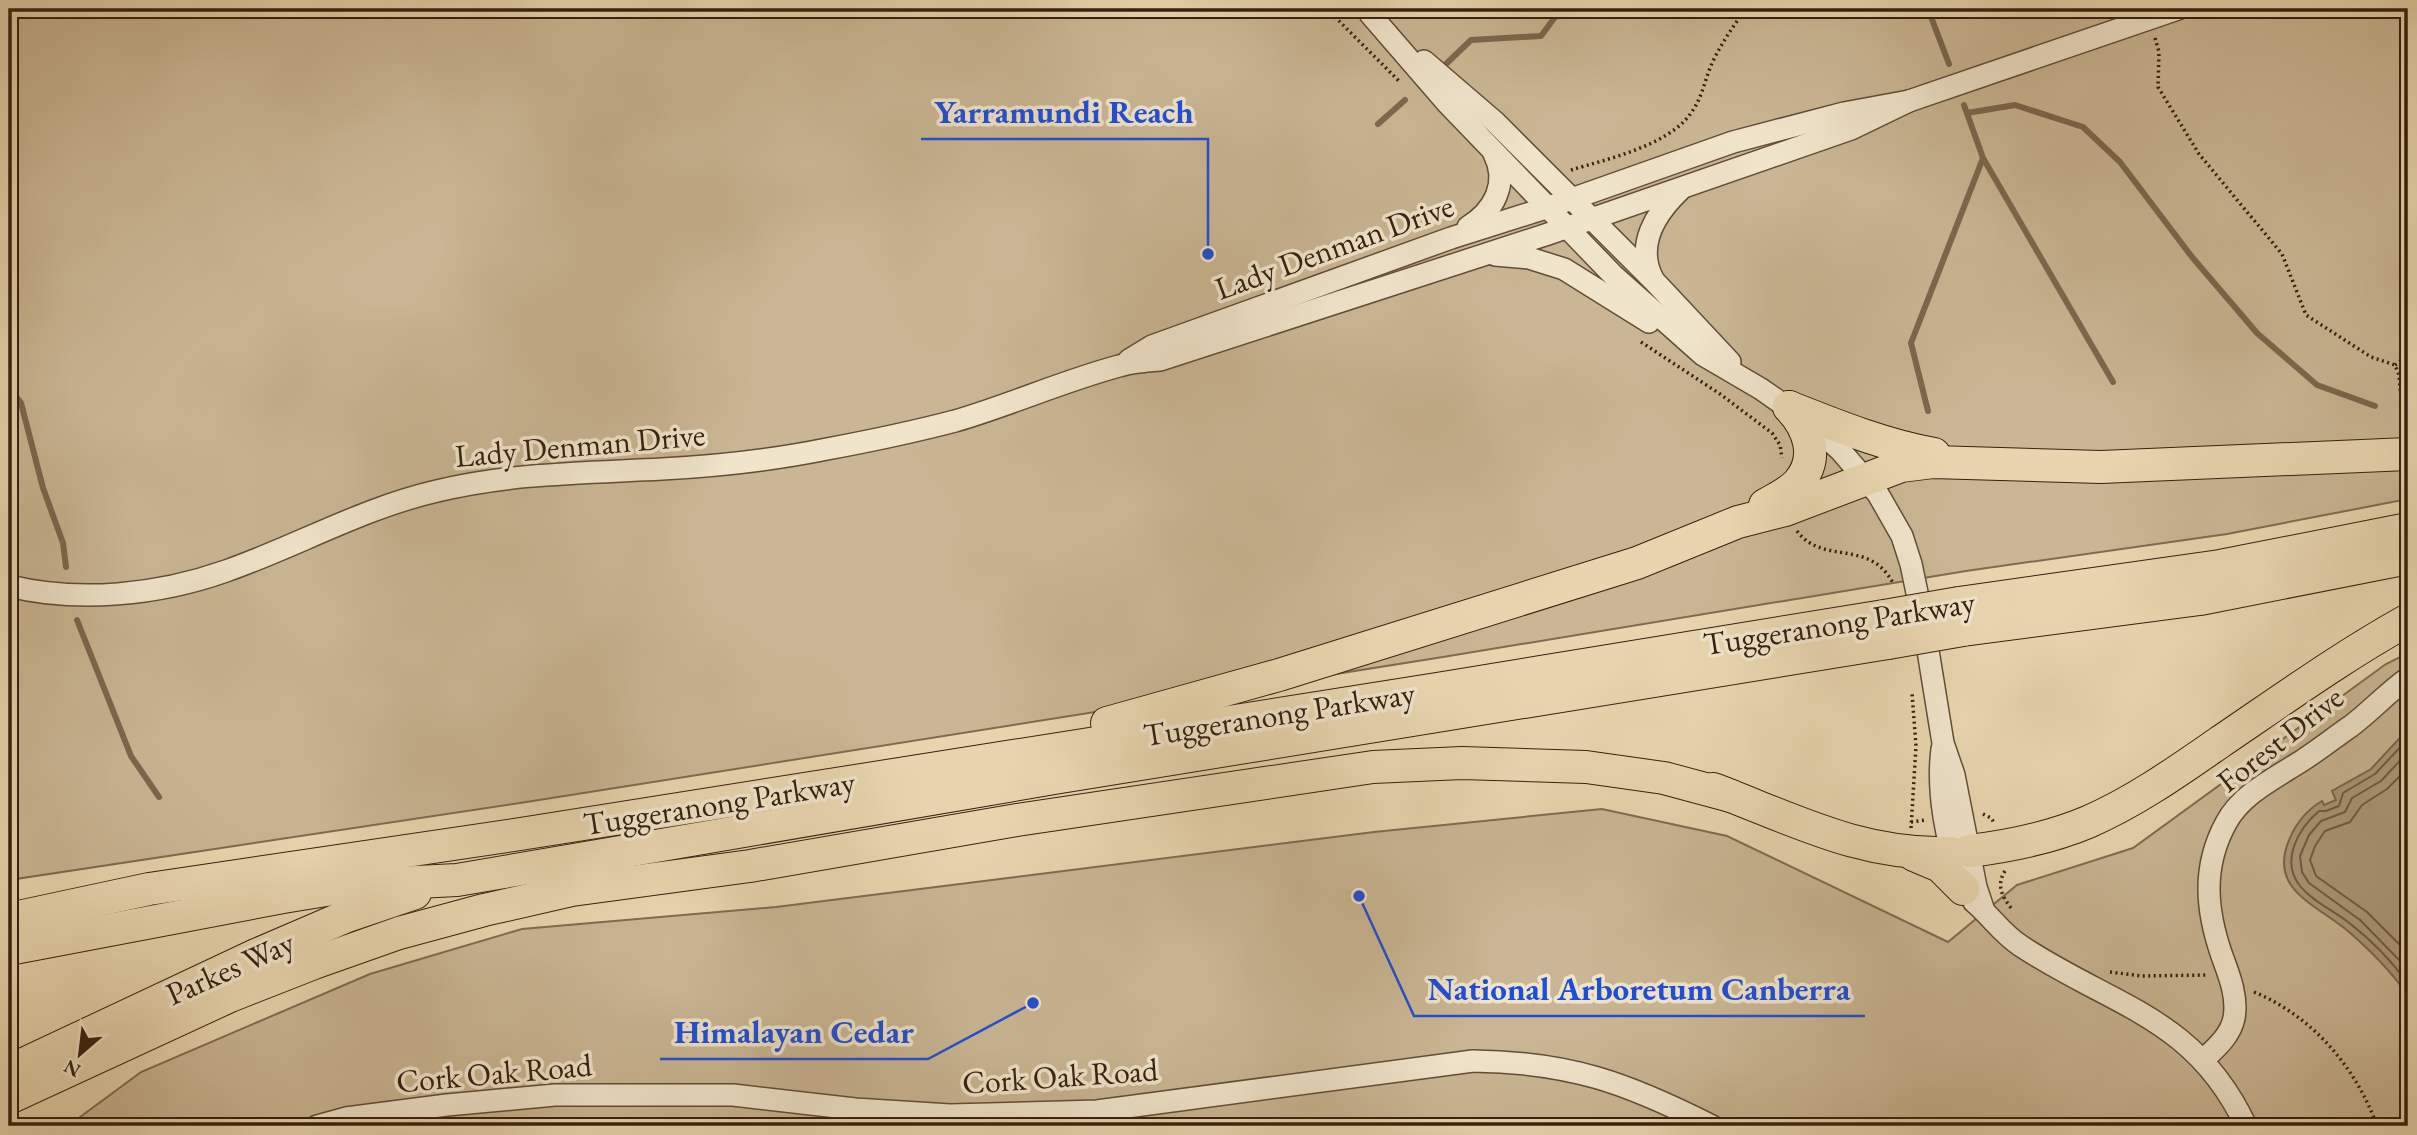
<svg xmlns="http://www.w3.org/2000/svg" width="2417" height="1135" viewBox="0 0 2417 1135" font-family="'EB Garamond',serif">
<rect width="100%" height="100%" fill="#e8d5af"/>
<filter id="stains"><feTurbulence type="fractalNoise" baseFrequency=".00286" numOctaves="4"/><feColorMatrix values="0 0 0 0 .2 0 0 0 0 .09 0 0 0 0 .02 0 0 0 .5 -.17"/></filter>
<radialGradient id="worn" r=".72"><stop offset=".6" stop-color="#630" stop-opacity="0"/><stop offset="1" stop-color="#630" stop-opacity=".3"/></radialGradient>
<g fill="#cab694" stroke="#806b51" stroke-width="2">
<polygon points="9,9 2408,9 2408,499 2227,534 1966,571 1443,657 520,803 9,880"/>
<polygon points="2408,653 2408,1126 68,1126 141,1072 370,974 522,929 776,907 1374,832 1602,809 1727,836 1948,942 2017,885 2133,848 2386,664"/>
</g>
<path fill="#ab9778" stroke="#7c674e" stroke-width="2" d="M2408,729V996C2392,972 2371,951 2349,932C2318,905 2266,890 2290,838C2296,823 2308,809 2322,801L2324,805L2336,800L2332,791L2371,769Z"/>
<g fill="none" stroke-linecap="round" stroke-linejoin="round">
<g stroke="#705c43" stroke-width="2">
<path d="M2408,739L2375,774L2343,793L2339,806L2326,811H2319C2298,829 2280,861 2300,886C2313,902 2333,910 2348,922C2370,939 2392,961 2408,984"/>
<polyline points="2408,752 2381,781 2352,798 2345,812 2321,821 2309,835 2300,856 2302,872 2309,883 2360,920 2408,969"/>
<polyline points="2408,768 2387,789 2362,805 2350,822 2325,831 2315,846 2310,860 2316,876 2367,912 2408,953"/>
</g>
<g stroke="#7c674e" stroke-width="6">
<polyline points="1928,9 1949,64"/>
<polyline points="1447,63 1471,40 1541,36 1561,9"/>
<polyline points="1967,113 2015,105 2083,127 2120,162 2192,257 2257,333 2317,385 2375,406"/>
<polyline points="1378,124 1405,100"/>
<polyline points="1983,158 2113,382"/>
<polyline points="9,387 21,403 43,488 63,543 66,567"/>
<polyline points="1928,411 1911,343 1983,158 1964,105"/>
<polyline points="77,620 131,756 159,797"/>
</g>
<defs>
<g id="minor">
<polyline points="1370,14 1447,103 1613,275 1703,355 1761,389 1811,424 1840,450 1878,494 1902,536 1911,564 1924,626 1943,743 1954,775 1976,887 1984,911"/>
<polyline points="1424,61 1495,122 1657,284 1730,362"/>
<path d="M1468,227C1494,211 1509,183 1494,154"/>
<polyline points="1495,255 1529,258 1564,269 1649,322"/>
<path d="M1653,279C1635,245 1656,213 1680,190"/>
<polyline points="1129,360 1152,346 1451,238 1549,207 1733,142 1844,113 1909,101 2178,9"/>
<path d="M9,586C79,603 158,595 226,571C297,546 363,508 437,491C511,473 586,473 662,469C717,466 773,460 827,449C870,441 913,432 955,421C1010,405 1063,381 1119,366C1132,362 1146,361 1160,360L1548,234L1851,129L1909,101"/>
<path d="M1942,749C1937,788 1944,827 1955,865"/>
<path d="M1974,902C1991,916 2002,934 2021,946C2113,1007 2194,1016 2246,1126"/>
<path d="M2203,1060C2216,1048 2231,1035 2234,1018C2238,997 2229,975 2222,956C2206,910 2202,867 2226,823C2241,794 2277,777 2303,760C2320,749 2335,737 2351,726C2371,711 2388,692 2408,678"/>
<path d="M317,1126L346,1118L447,1105L555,1095H733L855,1109L950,1115L1097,1111L1473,1061C1570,1062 1627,1083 1712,1126"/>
</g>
<g id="highway">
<path d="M1789,407C1837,426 1884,445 1934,454"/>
<path d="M1765,505C1777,498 1789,493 1798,483C1820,458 1809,428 1789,407"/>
<polyline points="1959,603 2220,566 2408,529"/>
<polyline points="1963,630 2200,599 2408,558"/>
<polyline points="1107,723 1279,675 1637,563 1738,522 1785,510 1901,466 1933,462 2101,467 2408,454"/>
<path d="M1713,789C1795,820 1861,856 1951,853"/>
<path d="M1969,851C2010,846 2050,838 2088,822C2136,801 2178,771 2220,742C2282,700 2343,656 2408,620"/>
<polyline points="1914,855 1940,866 1963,889"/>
<polyline points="9,919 149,889 514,835 1437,689 1884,616"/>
<polyline points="9,949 283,897 357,885 457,880 1054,778 1888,643"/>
<polyline points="9,1071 256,955 347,916 415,893"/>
<polyline points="9,1098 230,996 314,963 399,933 484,910 572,890 750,866 1017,820 1373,767 1462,763 1586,767 1664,778 1731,796"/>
</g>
</defs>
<use href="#minor" stroke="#624d36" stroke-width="24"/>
<use href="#highway" stroke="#35200e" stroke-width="34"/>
<g stroke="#35200e" stroke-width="3.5" stroke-dasharray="2 3.5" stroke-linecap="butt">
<polyline points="1327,9 1399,81"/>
<polyline points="2155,38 2159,52 2158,87 2199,154 2282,254 2306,315 2371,357 2395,365 2399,375 2404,431"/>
<path d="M1571,170C1607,159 1668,146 1691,113C1703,97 1705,77 1714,59C1723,41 1734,25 1746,9"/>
<polyline points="1641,342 1720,394 1772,433 1780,445 1782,458"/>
<polyline points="2395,365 2408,355"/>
<path d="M1797,531C1823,566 1869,538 1893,583"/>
<polyline points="1983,814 1991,818 1995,824"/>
<polyline points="1911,822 1926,820"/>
<polyline points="1911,828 1916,746 1912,693"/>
<path d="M2005,871C1996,885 2002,896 2011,908"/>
<polyline points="2110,972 2142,976 2207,975"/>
<path d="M2254,992C2312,1016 2356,1067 2377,1126"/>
</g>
<use href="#minor" stroke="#f0e4cb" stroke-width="21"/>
<use href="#highway" stroke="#e8d5af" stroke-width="32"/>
<defs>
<g id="highway-bridge">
<polyline points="1884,616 1959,603"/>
<polyline points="1888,643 1963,630"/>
</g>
</defs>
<use href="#highway-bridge" stroke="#35200e" stroke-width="34" stroke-linecap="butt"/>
<use href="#highway-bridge" stroke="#e8d5af" stroke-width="32"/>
</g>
<g text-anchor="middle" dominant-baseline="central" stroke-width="7" stroke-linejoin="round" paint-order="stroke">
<g font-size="32" fill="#35200e" stroke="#f0e4cb">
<text transform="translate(1334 247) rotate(-20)">Lady Denman Drive</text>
<text transform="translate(580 445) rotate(-5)">Lady Denman Drive</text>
<text transform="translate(1839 623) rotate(-9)">Tuggeranong Parkway</text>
<text transform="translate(1279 714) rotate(-9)">Tuggeranong Parkway</text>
<text transform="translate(2280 739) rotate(-38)">Forest Drive</text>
<text transform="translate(719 803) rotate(-9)">Tuggeranong Parkway</text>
<text transform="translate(230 968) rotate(-24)">Parkes Way</text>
<text transform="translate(494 1073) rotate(-5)">Cork Oak Road</text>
<text transform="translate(1060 1076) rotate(-4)">Cork Oak Road</text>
</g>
</g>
<path fill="none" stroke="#1d4ed8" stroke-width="2.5" d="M1208 254L1208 139H921M1359 896L1414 1016H1865M1033 1003L928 1059H660"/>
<g fill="#1d4ed8" stroke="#f0e4cb" stroke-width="2.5">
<circle cx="1208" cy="254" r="7"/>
<circle cx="1359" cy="896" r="7"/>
<circle cx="1033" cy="1003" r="7"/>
</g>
<g font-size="33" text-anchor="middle" font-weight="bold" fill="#1d4ed8" stroke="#f0e4cb" stroke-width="7" stroke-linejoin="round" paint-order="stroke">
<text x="1064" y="123">Yarramundi Reach</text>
<text x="1639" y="1000">National Arboretum Canberra</text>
<text x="794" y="1043">Himalayan Cedar</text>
</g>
<rect width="2417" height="1135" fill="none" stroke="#e8d5af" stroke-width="35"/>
<rect x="10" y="10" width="2396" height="1114" fill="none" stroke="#35200e" stroke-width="3.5"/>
<rect x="18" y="18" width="2382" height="1100" fill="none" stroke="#35200e" stroke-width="2"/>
<g transform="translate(80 1054) rotate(208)" stroke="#f0e4cb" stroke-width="5" paint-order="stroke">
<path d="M0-5L12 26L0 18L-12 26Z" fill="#35200e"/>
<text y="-10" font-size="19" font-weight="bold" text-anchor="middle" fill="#35200e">N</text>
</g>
<rect width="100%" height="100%" filter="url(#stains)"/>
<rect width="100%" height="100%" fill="url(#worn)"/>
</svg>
